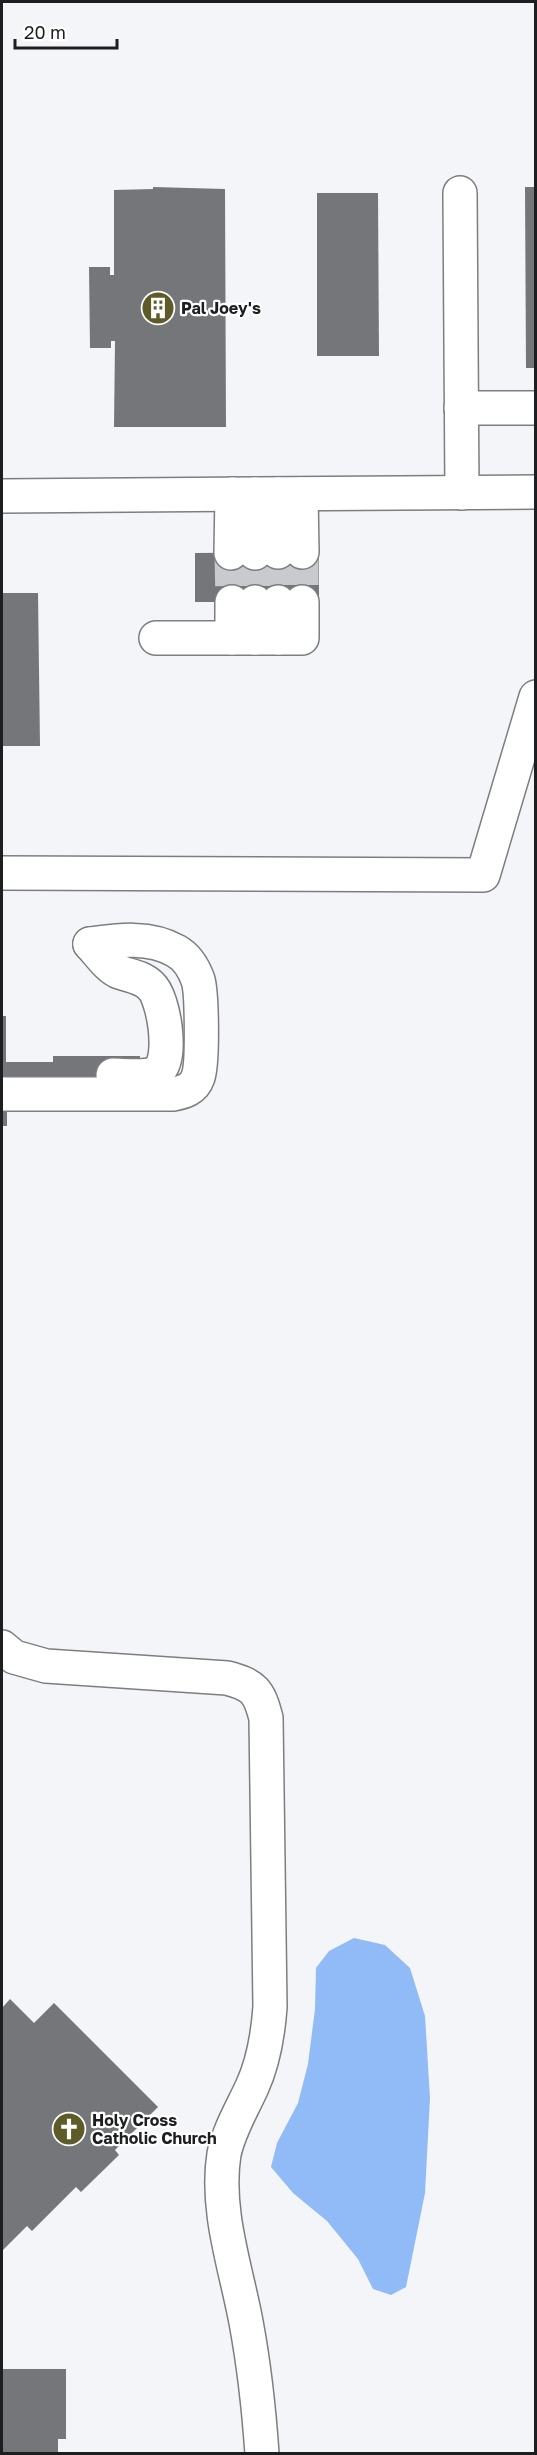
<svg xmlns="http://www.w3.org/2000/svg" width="537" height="2455" viewBox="0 0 537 2455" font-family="'Golos Text',sans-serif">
<rect width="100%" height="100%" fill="#f3f5f8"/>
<polygon fill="#90bbf7" points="354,1938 385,1945 410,1968 425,2016 430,2098 425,2193 406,2287 391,2295 373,2289 358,2259 327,2221 293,2193 271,2167 277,2143 298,2103 308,2064 315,2009 316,1968 329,1951"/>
<g fill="#747679">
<polygon points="153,187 225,189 226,427 114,427 115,341 111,341 111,348 90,348 89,267 110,267 110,275 114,275 114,190 153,189"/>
<polygon points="525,187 536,187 536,368 526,368"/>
<polygon points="317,193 378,193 379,356 317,356"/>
<polygon points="319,552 319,602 195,602 195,553"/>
<polygon points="2,593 38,593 40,746 2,746"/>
<polygon points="2,1016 6,1016 6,1062 53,1062 53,1056 140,1056 140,1112 7,1112 7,1126 2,1126"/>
<polygon points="10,1999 34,2023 54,2003 158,2107 115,2150 119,2155 81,2192 76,2187 32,2231 27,2226 2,2251 2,2008"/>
<polygon points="2,2369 66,2369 66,2439 58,2439 58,2454 2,2454"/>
</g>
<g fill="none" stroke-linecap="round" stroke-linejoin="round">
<g stroke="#c8cacd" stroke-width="33" stroke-dasharray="33 16" stroke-linecap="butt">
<polyline points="278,552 278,602"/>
<polyline points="302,552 302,602"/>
<polyline points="231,553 232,602"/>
<polyline points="255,553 255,602"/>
</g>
<defs>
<g id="minor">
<polyline points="460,193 462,493"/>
<polyline points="461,408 536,408"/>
<polyline points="255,494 255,553"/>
<polyline points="278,494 278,552"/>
<polyline points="301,494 302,552"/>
<polyline points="2,496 536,492"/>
<polyline points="231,553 232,494"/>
<polyline points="232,602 232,638"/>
<polyline points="255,602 255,638"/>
<polyline points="278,602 279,638"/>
<polyline points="156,638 302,638 302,602"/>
<polyline points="2,873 483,875 536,697"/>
<path d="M90,944C98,952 107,966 117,971C128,976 141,976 151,986C164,998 173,1057 159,1070C149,1079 126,1075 113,1075"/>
<path d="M2,1094H173C184,1092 194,1089 198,1077C203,1064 202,993 198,980C194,969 187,957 176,951C150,936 119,940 90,944"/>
<path d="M2,1647L14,1657L46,1666L227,1678C254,1685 259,1691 266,1718L270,2007C268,2035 264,2061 252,2087C242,2109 229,2130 224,2154C215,2210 236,2268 246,2322C254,2365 259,2410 262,2454"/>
</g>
</defs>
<use href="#minor" stroke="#7c7e81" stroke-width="36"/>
<use href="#minor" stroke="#fff" stroke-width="33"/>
</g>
<defs>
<symbol id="building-disc" viewBox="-11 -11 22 22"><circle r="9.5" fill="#5d5c28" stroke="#fff"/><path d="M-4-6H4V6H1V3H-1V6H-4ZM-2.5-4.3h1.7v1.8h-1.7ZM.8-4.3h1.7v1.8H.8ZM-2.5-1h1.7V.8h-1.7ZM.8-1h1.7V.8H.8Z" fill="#fff"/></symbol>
<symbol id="church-disc" viewBox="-11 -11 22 22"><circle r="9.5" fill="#5d5c28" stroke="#fff"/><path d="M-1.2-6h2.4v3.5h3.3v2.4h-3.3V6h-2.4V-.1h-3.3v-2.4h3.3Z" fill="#fff"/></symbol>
</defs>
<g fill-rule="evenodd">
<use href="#building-disc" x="139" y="289" width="38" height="38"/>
<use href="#church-disc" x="50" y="2110" width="38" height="38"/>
</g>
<g text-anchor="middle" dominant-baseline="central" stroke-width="4.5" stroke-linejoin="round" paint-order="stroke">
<g font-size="16" font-weight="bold" fill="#1d1e1f" stroke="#fff" text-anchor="start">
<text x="181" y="308">Pal Joey's</text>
<text x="92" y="2120">Holy Cross<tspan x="92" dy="18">Catholic Church</tspan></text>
</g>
</g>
<rect width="537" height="2455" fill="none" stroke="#1d1e1f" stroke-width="6"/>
<path d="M15 39v9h102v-9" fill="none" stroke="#1d1e1f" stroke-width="3"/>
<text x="24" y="39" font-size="18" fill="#1d1e1f" stroke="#ffffff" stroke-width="4.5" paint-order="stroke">20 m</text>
</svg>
